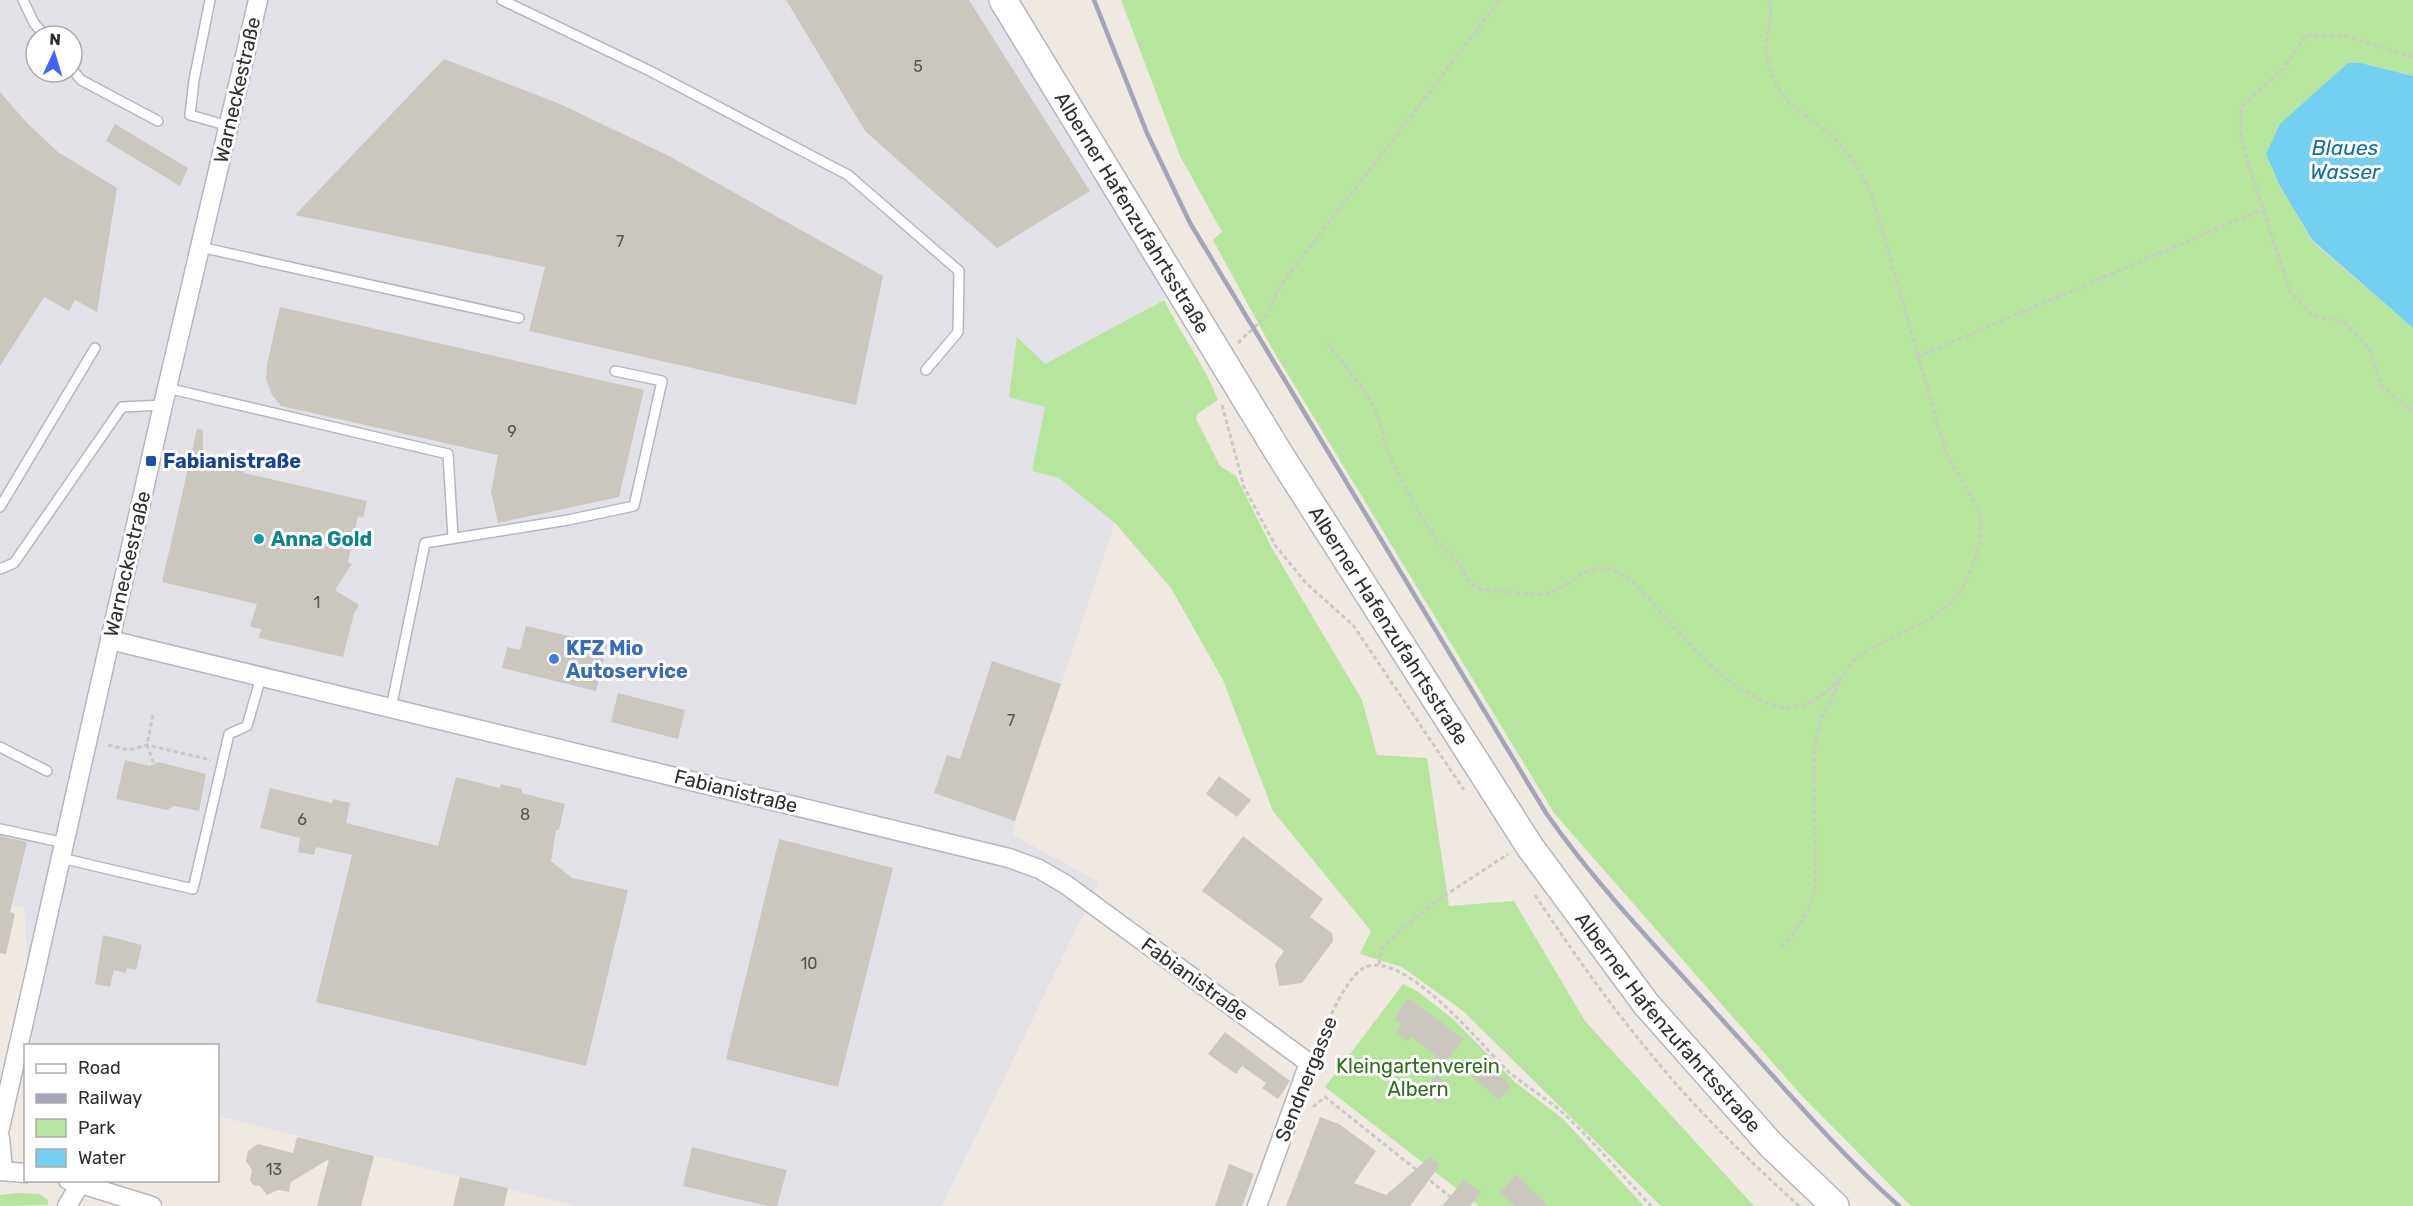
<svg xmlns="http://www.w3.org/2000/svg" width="2413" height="1206" viewBox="0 0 2413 1206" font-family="Rubik,sans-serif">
<rect width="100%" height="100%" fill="#efe9e1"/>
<path fill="#e3e1e8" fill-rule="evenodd" d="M0,0H1015L1190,285L1045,364L1017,338L1045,407L1033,471L1059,478L1115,523L1015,821L1013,835L1099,882L942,1206H576L218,1116V1046L33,1045L24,908L0,901ZM36,36H72V72H36Z"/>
<g fill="#b6e59e">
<polygon points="1121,0 2413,0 2413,76 2361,63 2266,154 2280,186 2312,241 2413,328 2413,1206 1911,1206 1802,1096 1554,813 1270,345 1213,240 1222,232 1180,156"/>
<path d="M1164,300C1181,335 1204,364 1218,400L1198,413L1196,419L1220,466L1236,476L1273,550L1362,700L1377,755L1427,758L1449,906L1514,901L1585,1021L1754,1206H1661L1463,1011L1402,967L1360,954L1371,931L1273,811L1223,680L1171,588L1115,523L1059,478L1032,471L1045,407L1009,397L1017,337L1045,364Z"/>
<polygon points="1403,984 1417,991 1453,1019 1515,1082 1563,1119 1644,1206 1479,1206 1325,1087"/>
<polygon points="17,1193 40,1194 48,1200 48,1205 0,1206 0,1195"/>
</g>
<polygon fill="#75cff0" points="2348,63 2361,63 2413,76 2413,328 2312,240 2280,186 2266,154 2280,124"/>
<g fill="#cbc7bf">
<polygon points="786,0 969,0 1090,191 997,248 865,131"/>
<polygon points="444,59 560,104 669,156 883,276 856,405 529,331 545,267 295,215"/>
<polygon points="0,92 27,123 58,152 117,188 97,312 75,300 69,311 44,297 0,366"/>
<polygon points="115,124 188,168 180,186 106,141"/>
<polygon points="280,307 644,390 619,497 498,523 491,492 498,455 281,406 272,395 266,379 267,364"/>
<polygon points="197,429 203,430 203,463 244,466 244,473 367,501 363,518 358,516 348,562 352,564 335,590 359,605 354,614 343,657 259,638 261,629 250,627 257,604 162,582"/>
<polygon points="526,626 607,645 596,691 502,668 507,647 520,650"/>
<polygon points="992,661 1061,684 1015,821 934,793 947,755 960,759"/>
<polygon points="618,693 685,710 678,739 611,722"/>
<polygon points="125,760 150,766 158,762 206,774 199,811 174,806 167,810 116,799"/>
<polygon points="1219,776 1251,800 1237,817 1206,794"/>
<polygon points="456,777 500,788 501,784 522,789 522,793 565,804 559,830 556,830 551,861 572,878 628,890 586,1066 316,1002 352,855 316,847 314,855 298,852 300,838 260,828 270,788 332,803 333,799 350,803 346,823 438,846"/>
<polygon points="0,836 27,842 10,912 15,914 6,954 0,953"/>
<polygon points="1243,836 1323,899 1310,917 1332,933 1333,941 1302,983 1279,986 1275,964 1284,951 1202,891"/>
<polygon points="779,839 893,868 838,1087 726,1059"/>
<polygon points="103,935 142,945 136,970 127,968 126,973 114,970 110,987 95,984"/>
<polygon points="1408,998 1464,1039 1444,1063 1411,1036 1407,1041 1396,1032 1402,1024 1394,1019"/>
<polygon points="1225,1032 1290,1081 1278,1099 1262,1088 1266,1083 1242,1066 1236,1074 1208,1054"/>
<polygon points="1486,1061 1511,1086 1499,1100 1472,1076"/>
<polygon points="1436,1075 1451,1086 1439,1103 1424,1092"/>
<polygon points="1320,1117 1339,1124 1376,1151 1354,1183 1386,1195 1430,1157 1440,1165 1410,1206 1286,1206"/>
<polygon points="297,1137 374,1156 361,1206 317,1206 329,1159 291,1182 289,1192 278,1190 267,1195 260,1186 253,1185 250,1180 252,1170 246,1161 248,1151 258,1144 293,1153"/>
<polygon points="692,1147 787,1170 777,1206 767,1206 683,1186"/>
<polygon points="1229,1164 1254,1174 1242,1206 1215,1206"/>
<polygon points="1516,1174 1548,1206 1515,1206 1500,1193"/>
<polygon points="460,1177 508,1188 504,1206 453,1206"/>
<polygon points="1464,1180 1481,1192 1470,1206 1442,1206"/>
</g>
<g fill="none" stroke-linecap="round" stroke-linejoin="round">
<defs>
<g id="lane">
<polyline points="23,0 34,23 45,36"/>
<polyline points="210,0 194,80 190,115 229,126"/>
<polyline points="502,0 650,71 848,175 959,271 958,332 926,370"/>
<polyline points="72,69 81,80 158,121"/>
<polyline points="200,247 519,318"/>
<polyline points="167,388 448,454 453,537"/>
<polyline points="0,507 95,348"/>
<polyline points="0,569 14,563 122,407 163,405"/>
<polyline points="391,708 425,543 568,520 634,506 662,381 615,371"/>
<polyline points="0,747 47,771"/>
<polyline points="0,829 65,843"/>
<polyline points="61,858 193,889 229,734 247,726 261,677"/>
</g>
<g id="street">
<polyline points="110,640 1009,858 1039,869 1065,884 1309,1063 1257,1206"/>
<polyline points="0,1128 163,405 258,0"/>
<polyline points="0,1138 3,1170"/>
<polyline points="0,1171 26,1173"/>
<polyline points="68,1180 152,1206"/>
<polyline points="67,1206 80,1184"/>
</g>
<g id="secondary">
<path id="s1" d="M1003,0L1280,455L1530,847L1646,1004L1771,1145L1835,1206"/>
</g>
</defs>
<use href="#lane" stroke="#b4b7c1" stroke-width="12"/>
<use href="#street" stroke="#b4b7c1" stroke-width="21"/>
<use href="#secondary" stroke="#b4b7c1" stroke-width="30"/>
<g stroke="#c9c9c9" stroke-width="3" stroke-dasharray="4.5 3" stroke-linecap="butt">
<polyline points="2413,57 2341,35 2306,35 2283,69 2241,107 2241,135 2248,163 2290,291 2313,316 2345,322 2370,350 2381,386 2413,411"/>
<path d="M1327,342C1342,364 1363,385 1375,409C1383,426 1382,439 1389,454C1398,476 1422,519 1436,539C1441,546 1450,552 1456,559C1462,567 1467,581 1475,587C1478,590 1540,596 1546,594C1569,589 1585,561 1612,570C1632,576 1649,598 1662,614C1696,651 1728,690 1777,706C1801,713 1828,694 1843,675C1848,669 1851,662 1858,657C1906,623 1955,625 1975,559C1980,544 1983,527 1980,512L1946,453L1873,198C1862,173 1849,151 1828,133C1812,118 1787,106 1777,86C1771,73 1764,56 1766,41C1769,26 1773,16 1769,0"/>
<polyline points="1238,343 1268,314 1278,289 1500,0"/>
<polyline points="1917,357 2263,209"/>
<polyline points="1222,405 1244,487 1275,545 1305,582 1353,625 1464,790"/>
<polyline points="153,715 147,745 154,764"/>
<polyline points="108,745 129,750 147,745 211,760"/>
<path d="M1535,895C1574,954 1614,1011 1660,1065C1702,1116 1751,1162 1799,1206"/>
<path d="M1781,947C1798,928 1809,915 1815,889L1814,750L1820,722L1841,679"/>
<polyline points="1379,964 1382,948 1429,906 1508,854"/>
<path d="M1316,1048C1326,1028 1346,974 1366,967C1406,951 1482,1046 1508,1071C1525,1086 1546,1098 1563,1113C1594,1142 1622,1175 1651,1206"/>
<polyline points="1313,1107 1325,1097 1462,1206"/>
</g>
<use href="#lane" stroke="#fff" stroke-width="9"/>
<use href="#street" stroke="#fff" stroke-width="18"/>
<use href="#secondary" stroke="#fff" stroke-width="27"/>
<path stroke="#a3a6b8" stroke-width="4.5" d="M1094,0L1147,133L1190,223L1546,813C1599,889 1664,955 1726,1024C1783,1086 1837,1151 1899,1206"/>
</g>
<rect fill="#1a4fb4" stroke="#fff" stroke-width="2" x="145" y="455" width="12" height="12" rx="3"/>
<circle fill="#0f9aa8" stroke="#fff" stroke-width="2" cx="259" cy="539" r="6"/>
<circle fill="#3f7fe0" stroke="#fff" stroke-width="2" cx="554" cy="659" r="6"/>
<g text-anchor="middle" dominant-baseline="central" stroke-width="6" stroke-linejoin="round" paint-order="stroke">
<g font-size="16" fill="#555452">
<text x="918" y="66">5</text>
<text x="620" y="241">7</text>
<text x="512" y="431">9</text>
<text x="317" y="602">1</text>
<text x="1011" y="720">7</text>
<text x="525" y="814">8</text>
<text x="302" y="819">6</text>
<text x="809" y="963">10</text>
<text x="274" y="1169">13</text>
</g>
<g font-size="20" fill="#2e2e2e" stroke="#fff">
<text transform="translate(237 90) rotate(-77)">Warneckestraße</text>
<text stroke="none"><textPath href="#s1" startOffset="249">Alberner Hafenzufahrtsstraße</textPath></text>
<text transform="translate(127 564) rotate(-77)">Warneckestraße</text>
<text stroke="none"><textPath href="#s1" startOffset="735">Alberner Hafenzufahrtsstraße</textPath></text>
<text transform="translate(736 791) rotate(14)">Fabianistraße</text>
<text transform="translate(1195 979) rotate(36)">Fabianistraße</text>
<text stroke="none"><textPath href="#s1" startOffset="1221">Alberner Hafenzufahrtsstraße</textPath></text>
<text transform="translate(1306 1079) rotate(-68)">Sendnergasse</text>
</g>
<g font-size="20" font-weight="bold" fill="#164399" stroke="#fff" text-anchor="start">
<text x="163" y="461">Fabianistraße</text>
</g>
<g font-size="20" font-weight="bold" fill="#0d838f" stroke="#fff" text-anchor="start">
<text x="271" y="539">Anna Gold</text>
</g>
<g font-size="20" font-weight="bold" fill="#366cbe" stroke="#fff" text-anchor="start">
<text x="566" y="648">KFZ Mio<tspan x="566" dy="23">Autoservice</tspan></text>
</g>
<g font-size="20" fill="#2c6e1b" stroke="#fff">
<text x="1418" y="1066">Kleingartenverein<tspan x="1418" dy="23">Albern</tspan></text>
</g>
<g font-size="21" font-style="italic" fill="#0d6fa3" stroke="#fff">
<text x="2345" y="147">Blaues<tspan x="2345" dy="24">Wasser</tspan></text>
</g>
</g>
<rect x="24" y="1044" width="195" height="138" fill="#ffffff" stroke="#ababab" stroke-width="1.5"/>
<rect x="36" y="1064" width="30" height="9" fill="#ffffff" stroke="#ababab" stroke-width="1.5"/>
<text x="78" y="1074" font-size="18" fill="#2e2e2e">Road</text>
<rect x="36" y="1094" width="30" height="9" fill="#a3a6b8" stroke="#ababab" stroke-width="1.5"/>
<text x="78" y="1104" font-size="18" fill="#2e2e2e">Railway</text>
<rect x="36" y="1119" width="30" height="18" fill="#b6e59e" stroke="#ababab" stroke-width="1.5"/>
<text x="78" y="1134" font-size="18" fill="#2e2e2e">Park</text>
<rect x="36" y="1149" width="30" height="18" fill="#75cff0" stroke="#ababab" stroke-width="1.5"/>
<text x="78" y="1164" font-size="18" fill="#2e2e2e">Water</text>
<g transform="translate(54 54) rotate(4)"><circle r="28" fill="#ffffff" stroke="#ababab" stroke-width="1.5"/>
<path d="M0-4.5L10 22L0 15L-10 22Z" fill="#4264fb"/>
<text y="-9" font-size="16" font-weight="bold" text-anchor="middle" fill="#2e2e2e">N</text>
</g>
</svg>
